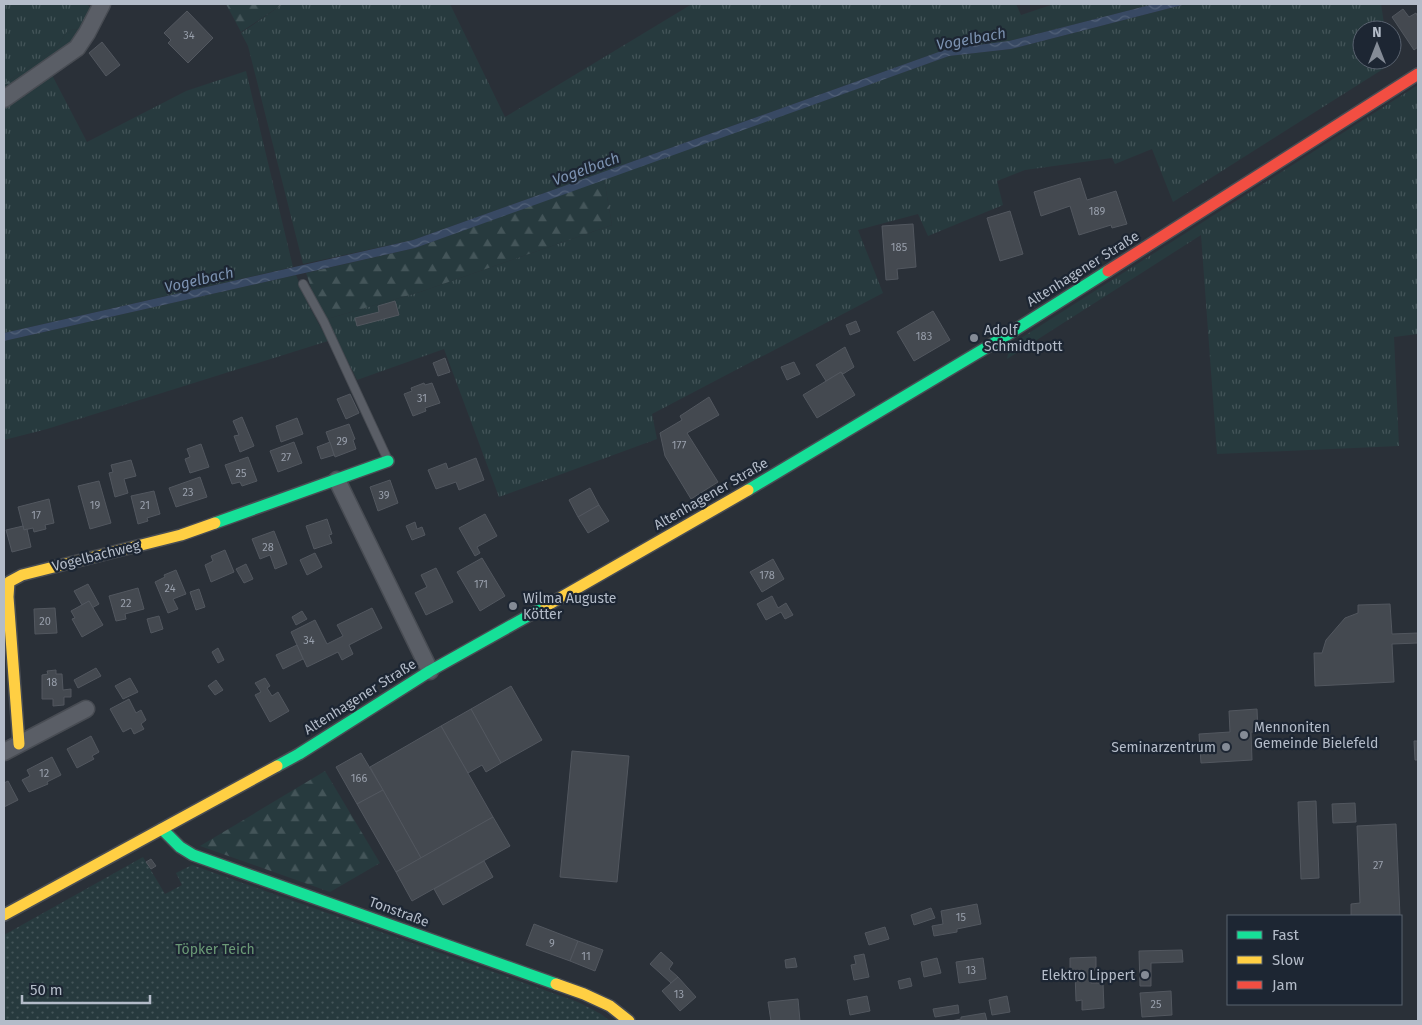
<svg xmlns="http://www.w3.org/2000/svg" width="1422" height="1025" viewBox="0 0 1422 1025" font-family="'Fira Sans',sans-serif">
<defs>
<pattern id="grass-tufts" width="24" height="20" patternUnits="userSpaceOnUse" patternTransform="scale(1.25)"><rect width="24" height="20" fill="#273a3e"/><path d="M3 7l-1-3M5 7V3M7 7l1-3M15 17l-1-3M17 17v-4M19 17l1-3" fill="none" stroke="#445559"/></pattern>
<pattern id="forest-firs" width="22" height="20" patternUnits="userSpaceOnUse" patternTransform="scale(1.25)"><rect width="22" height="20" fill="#273a3e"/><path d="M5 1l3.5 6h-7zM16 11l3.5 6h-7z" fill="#445559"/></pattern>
<pattern id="park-dots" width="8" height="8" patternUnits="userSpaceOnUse" patternTransform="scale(1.25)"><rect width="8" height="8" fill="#273a3e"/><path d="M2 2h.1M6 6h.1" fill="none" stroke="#445559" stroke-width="1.8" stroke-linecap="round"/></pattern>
<pattern id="water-waves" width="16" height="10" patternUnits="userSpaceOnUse" patternTransform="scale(1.25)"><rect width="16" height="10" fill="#384963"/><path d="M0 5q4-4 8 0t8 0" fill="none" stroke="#526178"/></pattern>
</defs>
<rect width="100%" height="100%" fill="#2a3038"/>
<g fill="url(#grass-tufts)">
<polygon points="4,4 86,4 95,10 83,30 69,29 56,48 4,84"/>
<polygon points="283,4 450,4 505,117 692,4 1016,4 1021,15 1054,4 1154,4 1009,41 947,49 413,240 303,264 248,46 241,33"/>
<polygon points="1186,4 1381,4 1385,30 1362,30 1362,60 1390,60 1391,64 1173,202 1152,149 1115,164 1112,158 1025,170 997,181 1003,205 928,236 918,214 858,230 883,293 652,414 657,439 499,497 444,349 357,380 327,319 420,292 612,225 604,179 949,56 1011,49"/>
<polygon points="246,71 293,267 4,333 4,109 52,75 87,142 186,91"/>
<polygon points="1418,85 1418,334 1394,337 1399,446 1217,454 1201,235 1007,359 1010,345"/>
<polygon points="296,275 308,304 328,341 47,429 4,440 4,341"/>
</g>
<g fill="url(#forest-firs)">
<polygon points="226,4 283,4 241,32"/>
<polygon points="69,29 83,30 74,46 4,96 4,84 56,48"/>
<polygon points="604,179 612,225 420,292 327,319 313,293 306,273 415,248"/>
<polygon points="325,771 380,863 330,892 200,846"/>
</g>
<polygon fill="url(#park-dots)" points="143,857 165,894 182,885 176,873 192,865 578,1002 601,1014 610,1021 4,1021 4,935"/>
<polygon fill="url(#water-waves)" points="1154,4 1186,4 1011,49 949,56 415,248 4,341 4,333 413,240 947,49 1009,41"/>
<g fill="#444950" stroke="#52575f">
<polygon points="1403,9 1409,17 1416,13 1418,17 1418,47 1414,50 1392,17"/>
<polygon points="187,11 213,38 188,63 168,43 171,40 164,33"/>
<polygon points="102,42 120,65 106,76 89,53"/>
<polygon points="1080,178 1087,200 1116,191 1127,224 1112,228 1111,225 1079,235 1070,206 1041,216 1034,192"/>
<polygon points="1010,211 1023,254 1000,261 987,218"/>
<polygon points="913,224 916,267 897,269 898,279 886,280 882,226"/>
<polygon points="395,301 399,315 357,326 355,318 379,312 378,306"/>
<polygon points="933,311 950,340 914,361 897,332"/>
<polygon points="856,321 860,331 850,335 846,325"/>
<polygon points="845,347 854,367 843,374 841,372 826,381 816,365"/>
<polygon points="445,358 450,372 438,376 433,363"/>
<polygon points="794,362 800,374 787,380 781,367"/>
<polygon points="841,372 855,395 817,418 803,395"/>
<polygon points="424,383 425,385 432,383 440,403 425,408 426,411 413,416 404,394 412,391 411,388"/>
<polygon points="350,394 359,413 346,419 337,399"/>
<polygon points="709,397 719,415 687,433 718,482 691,499 665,456 660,433 682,420 680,416"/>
<polygon points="242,417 254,446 240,452 234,436 239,435 233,421"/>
<polygon points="297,418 303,434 281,442 276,426"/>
<polygon points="349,424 355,439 353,440 356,449 335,457 326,432"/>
<polygon points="294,442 302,463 278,472 270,451"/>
<polygon points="330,442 334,455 321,459 317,447"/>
<polygon points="201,444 209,467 190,473 185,459 190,457 187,449"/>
<polygon points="248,457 257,481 242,486 240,482 232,484 225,465"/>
<polygon points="476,458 484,480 459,490 456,482 436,489 428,470 446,463 448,469"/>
<polygon points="131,460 136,476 124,479 128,493 115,497 109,473 113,472 111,465"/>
<polygon points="200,477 207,497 176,507 169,488"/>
<polygon points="390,480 398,503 378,511 370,487"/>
<polygon points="99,481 111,523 90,529 78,486"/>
<polygon points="590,488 599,505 578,517 569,500"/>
<polygon points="154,491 160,514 147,518 148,521 138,524 131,496"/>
<polygon points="49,499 54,523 45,525 46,529 34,532 33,528 24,530 18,507"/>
<polygon points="599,505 609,521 588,533 578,517"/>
<polygon points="485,514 497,536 477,547 480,553 475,556 459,528"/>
<polygon points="327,519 332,534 329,535 332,543 314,549 306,526"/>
<polygon points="415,522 417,529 422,527 425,535 412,540 406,526"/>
<polygon points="23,526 24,530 27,529 31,547 12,552 6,530"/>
<polygon points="274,531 287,564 275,569 270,555 260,559 252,539"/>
<polygon points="225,550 234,572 211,582 205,565 213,561 211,556"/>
<polygon points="315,553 322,567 307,575 300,560"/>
<polygon points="482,558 505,596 480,611 457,572"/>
<polygon points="773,559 784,579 762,592 750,572"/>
<polygon points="246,564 253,579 244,583 236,569"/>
<polygon points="436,568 453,602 426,615 415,593 427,587 421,575"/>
<polygon points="176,570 186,594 173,599 178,609 168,613 155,582 165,577 164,575"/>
<polygon points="88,584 99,604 92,608 89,601 82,605 74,591"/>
<polygon points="138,588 144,609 125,614 126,619 116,621 109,596"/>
<polygon points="199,589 205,607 196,610 190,592"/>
<polygon points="772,596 778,608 786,603 793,615 785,619 781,612 766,620 757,604"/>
<polygon points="89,601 103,625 82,637 72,619 75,618 71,611"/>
<polygon points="1390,604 1392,634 1418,633 1418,643 1392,644 1394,682 1315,686 1314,653 1322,653 1326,640 1345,618 1358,613 1358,605"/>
<polygon points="55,608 57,633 35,634 34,609"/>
<polygon points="372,608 382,628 349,645 353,654 342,660 338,652 307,667 291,632 315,620 327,644 343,636 337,625"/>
<polygon points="302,611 307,619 296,625 292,617"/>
<polygon points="159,616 163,629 151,633 147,619"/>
<polygon points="297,645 303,659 283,669 276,655"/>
<polygon points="218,648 224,660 218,663 212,652"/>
<polygon points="96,668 101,676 78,688 74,680"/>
<polygon points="56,670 56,674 62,674 63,690 71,689 71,697 64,697 64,705 53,706 53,699 42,699 42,675 48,674 47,671"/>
<polygon points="130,678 138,692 123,699 115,686"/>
<polygon points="265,678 270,686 267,688 272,696 278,692 289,711 270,722 255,695 261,692 255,683"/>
<polygon points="216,680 223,690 215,695 208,686"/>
<polygon points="511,686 542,740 501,763 471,709"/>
<polygon points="129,699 136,713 141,710 146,720 141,724 144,729 134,734 131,728 123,732 110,709"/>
<polygon points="471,709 501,763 486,772 482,765 468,773 441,726"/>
<polygon points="1257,709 1258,732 1251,732 1252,760 1201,763 1199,734 1230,732 1229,711"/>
<polygon points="441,726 493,817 421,858 370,767"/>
<polygon points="91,736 99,752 92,756 94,759 77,768 67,749"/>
<polygon points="1414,741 1418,741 1418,760 1415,760"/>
<polygon points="572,751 629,756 617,882 560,877"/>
<polygon points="361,753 383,790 357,804 336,767"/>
<polygon points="52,757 61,775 47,782 48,784 29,792 22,780 30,776 27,770"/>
<polygon points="8,781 18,800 4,807 4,783"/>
<polygon points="383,790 421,858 396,872 357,804"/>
<polygon points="1316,801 1319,878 1301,879 1298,802"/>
<polygon points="1355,803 1356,822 1333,823 1332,804"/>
<polygon points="493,817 510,846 412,901 396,872"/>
<polygon points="1396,824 1400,916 1351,916 1351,904 1360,903 1357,826"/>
<polygon points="151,859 156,866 151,869 146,862"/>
<polygon points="484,861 493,877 443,905 434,889"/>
<polygon points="977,904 981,924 957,929 957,932 934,936 932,926 943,924 941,911"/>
<polygon points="931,908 935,918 914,925 911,915"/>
<polygon points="534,924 578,941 570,961 526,945"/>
<polygon points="885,927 889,939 869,945 865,933"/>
<polygon points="578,941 603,950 595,971 570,961"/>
<polygon points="1182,950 1183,962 1151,963 1151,986 1140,986 1139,951"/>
<polygon points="661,952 673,963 669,969 678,977 671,983 650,964"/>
<polygon points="864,954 869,977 854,980 851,965 856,964 854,956"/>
<polygon points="1096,957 1096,970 1091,970 1091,983 1103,983 1104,1008 1082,1010 1082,1000 1076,1001 1075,972 1070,973 1070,958"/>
<polygon points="795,958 797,967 786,968 785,960"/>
<polygon points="937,958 941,973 924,977 921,962"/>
<polygon points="983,958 986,979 959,983 956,962"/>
<polygon points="678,977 696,997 680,1011 662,991"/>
<polygon points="910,978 912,986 900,989 898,981"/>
<polygon points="1171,991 1172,1015 1142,1017 1140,993"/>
<polygon points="867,996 870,1011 850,1015 847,1000"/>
<polygon points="1007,996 1010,1012 992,1015 989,1000"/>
<polygon points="798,999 800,1021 771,1021 768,1002"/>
<polygon points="958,1005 959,1013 935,1017 933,1009"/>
<polygon points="985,1013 987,1021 951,1021 961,1019 961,1017"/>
</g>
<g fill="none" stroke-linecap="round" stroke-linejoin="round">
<defs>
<polyline id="lane" points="303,284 324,322 387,458"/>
<g id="street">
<polyline points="4,99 77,48 87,33 102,4"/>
<polyline points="337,480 430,671"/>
<polyline points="4,752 86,709"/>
</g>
<g id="fast">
<polyline points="748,490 999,340 1108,271"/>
<polyline points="215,523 388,461"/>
<polyline points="277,766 299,754 430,671 546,606"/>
<polyline points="162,829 180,847 193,855 556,984"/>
</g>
<g id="slow">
<polyline points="546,606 748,490"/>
<polyline points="19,744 8,597 9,582 22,575 181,535 215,523"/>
<polyline points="4,915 277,766"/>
<polyline points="556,984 584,994 610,1006 629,1021"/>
</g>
<polyline id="jam" points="1108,271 1418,74"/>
</defs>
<use href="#lane" stroke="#484c53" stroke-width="10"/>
<use href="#street" stroke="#484c53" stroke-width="19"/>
<use href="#fast" stroke="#484c53" stroke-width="14"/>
<use href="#slow" stroke="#484c53" stroke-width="14"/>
<use href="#jam" stroke="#484c53" stroke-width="14"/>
<use href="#lane" stroke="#5a5e66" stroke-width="8"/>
<use href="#street" stroke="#5a5e66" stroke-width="16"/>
<use href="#fast" stroke="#16e098" stroke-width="11"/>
<use href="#slow" stroke="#ffcf43" stroke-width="11"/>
<use href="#jam" stroke="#f24e42" stroke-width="11"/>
</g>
<g fill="#848b96" stroke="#1d2633" stroke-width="2">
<circle cx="974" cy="338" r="5"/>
<circle cx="513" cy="606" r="5"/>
<circle cx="1244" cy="735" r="5"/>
<circle cx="1226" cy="747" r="5"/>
<circle cx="1145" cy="975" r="5"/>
</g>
<g text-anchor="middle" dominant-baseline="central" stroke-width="4.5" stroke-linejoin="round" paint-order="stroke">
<g font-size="11" fill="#989fab">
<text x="189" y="35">34</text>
<text x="1097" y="211">189</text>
<text x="899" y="247">185</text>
<text x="924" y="336">183</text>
<text x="422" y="398">31</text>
<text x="342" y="441">29</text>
<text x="679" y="445">177</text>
<text x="286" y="457">27</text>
<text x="241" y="473">25</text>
<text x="188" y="492">23</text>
<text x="384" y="495">39</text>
<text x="95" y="505">19</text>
<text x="145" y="505">21</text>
<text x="36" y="515">17</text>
<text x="268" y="547">28</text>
<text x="767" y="575">178</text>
<text x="481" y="584">171</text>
<text x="170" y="588">24</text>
<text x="126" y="603">22</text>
<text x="45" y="621">20</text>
<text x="309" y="640">34</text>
<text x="52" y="682">18</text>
<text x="44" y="773">12</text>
<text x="359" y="778">166</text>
<text x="1378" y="865">27</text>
<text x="961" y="917">15</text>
<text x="552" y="943">9</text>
<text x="586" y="956">11</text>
<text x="971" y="970">13</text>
<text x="679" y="994">13</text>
<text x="1156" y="1004">25</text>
</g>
<g font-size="14" fill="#b4bcc9" stroke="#1d2633">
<text transform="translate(1083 269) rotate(-32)">Altenhagener Straße</text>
<text transform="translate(711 494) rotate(-30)">Altenhagener Straße</text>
<text transform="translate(96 556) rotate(-14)">Vogelbachweg</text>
<text transform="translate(360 697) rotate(-32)">Altenhagener Straße</text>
<text transform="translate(399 912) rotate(20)">Tonstraße</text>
</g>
<g font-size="14" fill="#b4bcc9" stroke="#1d2633" text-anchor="start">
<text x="984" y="330">Adolf<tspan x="984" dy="16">Schmidtpott</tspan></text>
<text x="523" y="598">Wilma Auguste<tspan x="523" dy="16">Kötter</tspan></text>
<text x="1254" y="727">Mennoniten<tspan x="1254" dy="16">Gemeinde Bielefeld</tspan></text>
<text x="1216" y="747" text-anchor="end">Seminarzentrum</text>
<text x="1135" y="975" text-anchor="end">Elektro Lippert</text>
</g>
<g font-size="14" fill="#6b9a76" stroke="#1d2633">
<text x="215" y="949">Töpker Teich</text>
</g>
<g font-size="15" font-style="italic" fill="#7c92b1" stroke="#1d2633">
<text transform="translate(971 39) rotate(-10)">Vogelbach</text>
<text transform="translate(586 169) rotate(-20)">Vogelbach</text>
<text transform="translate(199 280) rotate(-13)">Vogelbach</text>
</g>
</g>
<rect width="1422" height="1025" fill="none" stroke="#b4bcc9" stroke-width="10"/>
<rect x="1227" y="915" width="175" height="90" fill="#1d2633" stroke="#59626f"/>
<rect x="1237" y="931" width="25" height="8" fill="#16e098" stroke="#59626f"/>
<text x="1272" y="940" font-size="15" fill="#b4bcc9">Fast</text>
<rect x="1237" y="956" width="25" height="8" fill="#ffcf43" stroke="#59626f"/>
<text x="1272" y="965" font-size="15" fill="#b4bcc9">Slow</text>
<rect x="1237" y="981" width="25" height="8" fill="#f24e42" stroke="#59626f"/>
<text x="1272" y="990" font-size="15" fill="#b4bcc9">Jam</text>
<g transform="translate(1377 45)"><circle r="24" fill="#1d2633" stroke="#59626f"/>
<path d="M0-4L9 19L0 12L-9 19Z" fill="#848b96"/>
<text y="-8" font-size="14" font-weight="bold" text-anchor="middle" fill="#b4bcc9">N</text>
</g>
<path d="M22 995v8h128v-8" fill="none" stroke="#b4bcc9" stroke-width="2.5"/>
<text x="30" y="995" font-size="15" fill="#b4bcc9" stroke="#1d2633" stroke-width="4" paint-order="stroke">50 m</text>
</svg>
